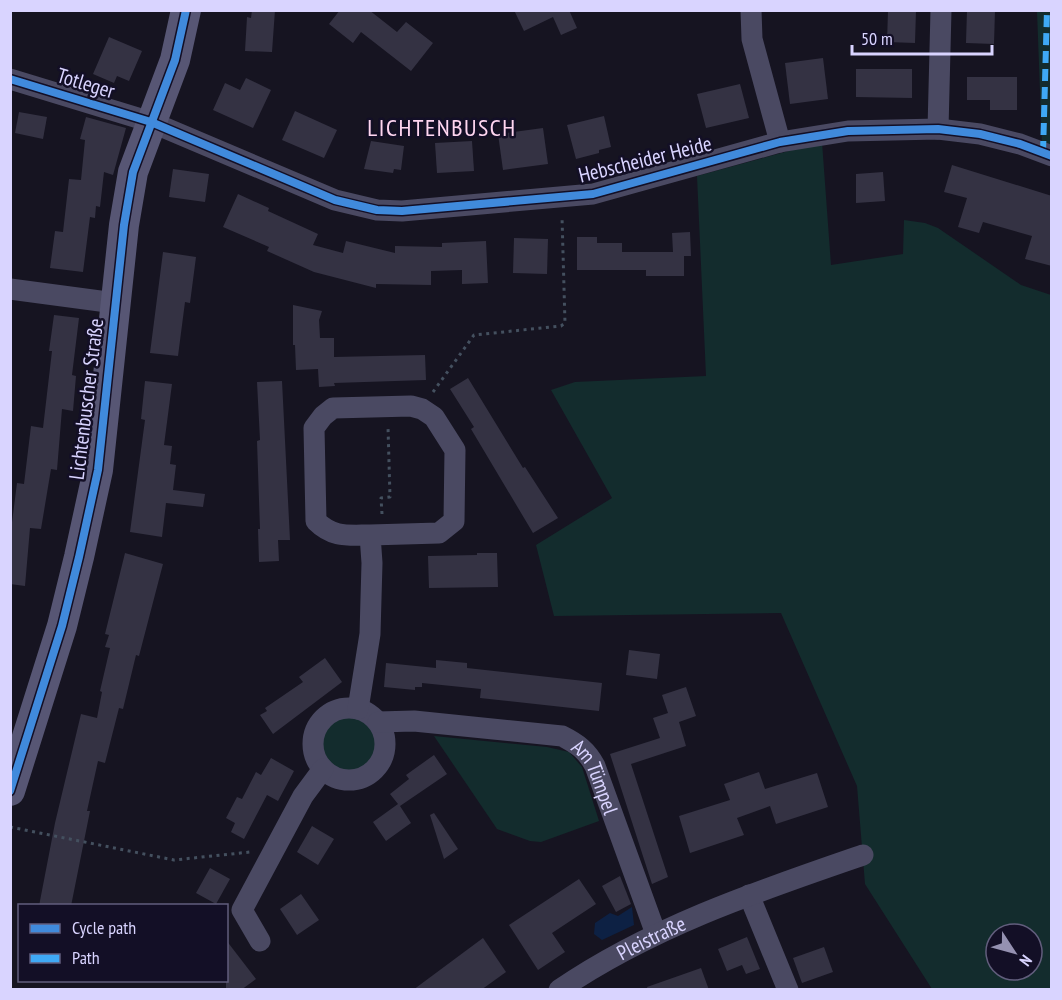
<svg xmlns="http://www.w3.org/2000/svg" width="1062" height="1000" viewBox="0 0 1062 1000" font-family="'PT Sans Narrow',sans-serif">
<rect width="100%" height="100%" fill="#161421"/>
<g fill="#132c2d" fill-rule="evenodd">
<polygon points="1037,11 1051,11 1051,149 1042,145"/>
<path d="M822,142L831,265L903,254L904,220L925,223L938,228L1021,285L1051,295V989H932L865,884L857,786L781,613L554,616L536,545L612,498L551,390L575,382L706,376L697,176ZM996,934H1032V970H996Z"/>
<circle cx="349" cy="744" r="27"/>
<polygon points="434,736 547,747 569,752 582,767 599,821 541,842 530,841 497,829"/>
</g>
<polygon fill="#0d2144" points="632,907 634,925 602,940 594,934 595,923 610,913 618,916"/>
<g fill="#343243">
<polygon points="252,10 275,10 272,52 245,51 247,17 251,18"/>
<polygon points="340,10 369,10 397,32 406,22 433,43 411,71 361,32 353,43 329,24"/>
<polygon points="514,10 569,10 577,28 561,35 553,17 524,31"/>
<polygon points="888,10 916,10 915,43 887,42"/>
<polygon points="967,10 995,10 994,44 966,43"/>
<polygon points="109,37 142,51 129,81 117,76 114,83 93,74"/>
<polygon points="823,58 828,99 790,104 785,63"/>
<polygon points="856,69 912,69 912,98 856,97"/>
<polygon points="967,77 1017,77 1017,110 990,110 990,100 967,100"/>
<polygon points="246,78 271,90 253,128 213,110 225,83 240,90"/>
<polygon points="740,84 749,118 706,128 697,94"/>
<polygon points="295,111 337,130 324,158 282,140"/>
<polygon points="19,112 47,117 43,139 15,133"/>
<polygon points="604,116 611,147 599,150 599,153 576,159 567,125"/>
<polygon points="86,117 126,128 113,175 104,172 100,207 96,206 95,218 90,217 83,272 50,268 55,231 63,232 69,179 81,180 85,140 80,139"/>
<polygon points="543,128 548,164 503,170 498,134"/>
<polygon points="371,141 404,146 401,170 394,169 393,173 364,169"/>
<polygon points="472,141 474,171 437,173 435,143"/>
<polygon points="952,165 1052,196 1052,266 1025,259 1032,236 983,222 979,233 958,227 967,198 944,192"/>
<polygon points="173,169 209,174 205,202 169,197"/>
<polygon points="883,172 885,201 856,203 856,174"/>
<polygon points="238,194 269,208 268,211 318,234 313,245 343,253 346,241 395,253 395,246 442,247 442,243 486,241 488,283 462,284 462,270 431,271 431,285 376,284 376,288 314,272 267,251 269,247 223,227"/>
<polygon points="690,232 691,256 684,256 684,276 646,276 646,270 577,270 577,237 597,237 597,243 622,243 622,252 673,252 672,233"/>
<polygon points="514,238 548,239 547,274 513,273"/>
<polygon points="163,252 196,257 190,303 185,302 178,356 150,353"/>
<polygon points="293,305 322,311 319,320 320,338 334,338 334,357 425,355 426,380 334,383 335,386 319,387 318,369 296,370 295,345 293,345"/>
<polygon points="54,315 79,318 72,375 76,376 73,411 62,409 57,470 51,469 41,529 30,528 25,586 10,584 10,538 17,483 24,484 31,426 43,428 52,351 49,351"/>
<polygon points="468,378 523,468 525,467 558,518 533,533 471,429 474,427 450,389"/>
<polygon points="145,381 172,384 164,445 172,446 170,464 176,465 173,490 205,494 203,507 166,503 162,537 130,532 145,420 141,419"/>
<polygon points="282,381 290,540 278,540 279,561 259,562 258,529 260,529 257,441 260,440 257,382"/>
<polygon points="125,553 163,564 139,656 136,655 123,709 119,708 105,763 98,761 87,811 90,811 71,906 39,906 55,823 81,714 97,718 102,692 100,691 110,648 105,647 109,635 105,634"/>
<polygon points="477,553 497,553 498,587 429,588 428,556 477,555"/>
<polygon points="629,650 660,654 657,679 626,675"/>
<polygon points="325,658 342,682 273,734 260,715 267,711 265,708 303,682 299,677"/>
<polygon points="436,660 467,663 467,668 602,683 599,711 480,698 481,689 422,683 422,687 415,687 415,690 384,687 386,663 436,668"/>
<polygon points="686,687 696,716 679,722 686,746 631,764 668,877 652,884 610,754 660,738 653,718 668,713 662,695"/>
<polygon points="434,755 447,774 400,806 411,823 386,841 373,822 398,804 390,794 409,779 406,775"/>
<polygon points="271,758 294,771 278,801 267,795 244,839 231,832 235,823 226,818 237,797 242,799 256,772 261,775"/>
<polygon points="759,772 765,789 817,773 828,807 776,824 770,806 737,818 744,835 690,853 679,816 730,800 724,784"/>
<polygon points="434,813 458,849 444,859 430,815"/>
<polygon points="312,826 334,839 318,865 297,852"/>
<polygon points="210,868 230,879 216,904 196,893"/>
<polygon points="620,876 631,904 616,912 602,886"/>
<polygon points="579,879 596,904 552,933 565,952 538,970 509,925"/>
<polygon points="301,894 319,920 297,935 280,909"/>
<polygon points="747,937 760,969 746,974 742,965 727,971 718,949"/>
<polygon points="483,938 506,972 481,990 413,990"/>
<polygon points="226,940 256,979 241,990 226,990"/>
<polygon points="824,947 833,972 802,983 793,958"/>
<polygon points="701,968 709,990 648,990 647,987"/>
</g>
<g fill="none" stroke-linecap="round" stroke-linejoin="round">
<g stroke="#44505f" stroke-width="3" stroke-dasharray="3 4.5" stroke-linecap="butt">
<polyline points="433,392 474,335 561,326 565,323 562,217"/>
<polyline points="382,514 381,498 390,497 388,427"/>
<polyline points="10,827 174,860 250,852"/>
</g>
<g stroke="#4a4962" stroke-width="21">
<polyline points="751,10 752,39 780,142"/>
<polyline points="10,79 151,122 335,200 377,210 402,211 593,194 780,142 848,131 938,129 980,134 1020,144 1052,156"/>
<polyline points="938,129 941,10"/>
<polyline points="10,289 115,303"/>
<circle cx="349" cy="744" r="36"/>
<path d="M358,709L370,634L372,563L370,535L439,533L454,521L455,450L434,417L422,409L411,406L333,408L323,416L314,428L316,521C333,538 348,535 370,535"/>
<path id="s1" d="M378,722L414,721L562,736C578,744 587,751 595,766L656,934"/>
<polyline points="749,895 788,990"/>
<polyline points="260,941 242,910 303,796 323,769"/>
<path id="s2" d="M559,990C651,927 758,891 863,855"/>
</g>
<polyline stroke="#575674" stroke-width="30" points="10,791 62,626 79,557 98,470 124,225 133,172 175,60 186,10"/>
<polyline stroke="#3fa9f5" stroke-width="6" stroke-dasharray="12 6" stroke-linecap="butt" points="1043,153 1047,10"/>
<defs>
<g id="cycleway">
<polyline points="10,79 151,122 335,200 377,210 402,211 593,194 780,142 848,131 938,129 980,134 1020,144 1052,156"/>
<polyline points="10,791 62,626 79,557 98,470 124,225 133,172 175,60 186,10"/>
</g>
</defs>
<use href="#cycleway" stroke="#130f26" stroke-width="11"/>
<use href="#cycleway" stroke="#408adc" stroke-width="8"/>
</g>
<g text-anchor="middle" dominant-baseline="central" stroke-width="5" stroke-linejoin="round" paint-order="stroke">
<g font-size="21" fill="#d9d4ff" stroke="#130f26">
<text transform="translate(86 83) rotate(17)">Totleger</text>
<text transform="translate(645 159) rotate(-14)">Hebscheider Heide</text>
<text transform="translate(86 399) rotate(-83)">Lichtenbuscher Straße</text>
<text stroke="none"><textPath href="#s1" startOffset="240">Am Tümpel</textPath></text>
<text stroke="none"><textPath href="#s2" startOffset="106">Pleistraße</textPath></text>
</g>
<g font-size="24" letter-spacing="1.5" fill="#ffd6f0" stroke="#130f26">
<text x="442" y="127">LICHTENBUSCH</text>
</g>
</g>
<rect width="1062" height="1000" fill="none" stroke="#d9d4ff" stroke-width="24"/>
<rect x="18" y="904" width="210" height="78" fill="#130f26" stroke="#625e7d" stroke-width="1.5"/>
<rect x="30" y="924" width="30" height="9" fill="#408adc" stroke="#625e7d" stroke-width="1.5"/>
<text x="72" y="934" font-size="18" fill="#d9d4ff">Cycle path</text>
<rect x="30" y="954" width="30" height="9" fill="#3fa9f5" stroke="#625e7d" stroke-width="1.5"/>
<text x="72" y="964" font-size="18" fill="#d9d4ff">Path</text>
<g transform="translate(1014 952) rotate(126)"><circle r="28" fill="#130f26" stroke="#625e7d" stroke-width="1.5"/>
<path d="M0-4.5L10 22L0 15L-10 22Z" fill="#9591b1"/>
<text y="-9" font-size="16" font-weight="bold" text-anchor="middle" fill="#d9d4ff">N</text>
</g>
<path d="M852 45v9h140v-9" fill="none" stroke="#d9d4ff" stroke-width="3"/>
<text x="861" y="45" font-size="18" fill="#d9d4ff" stroke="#130f26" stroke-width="4.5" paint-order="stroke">50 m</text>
</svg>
